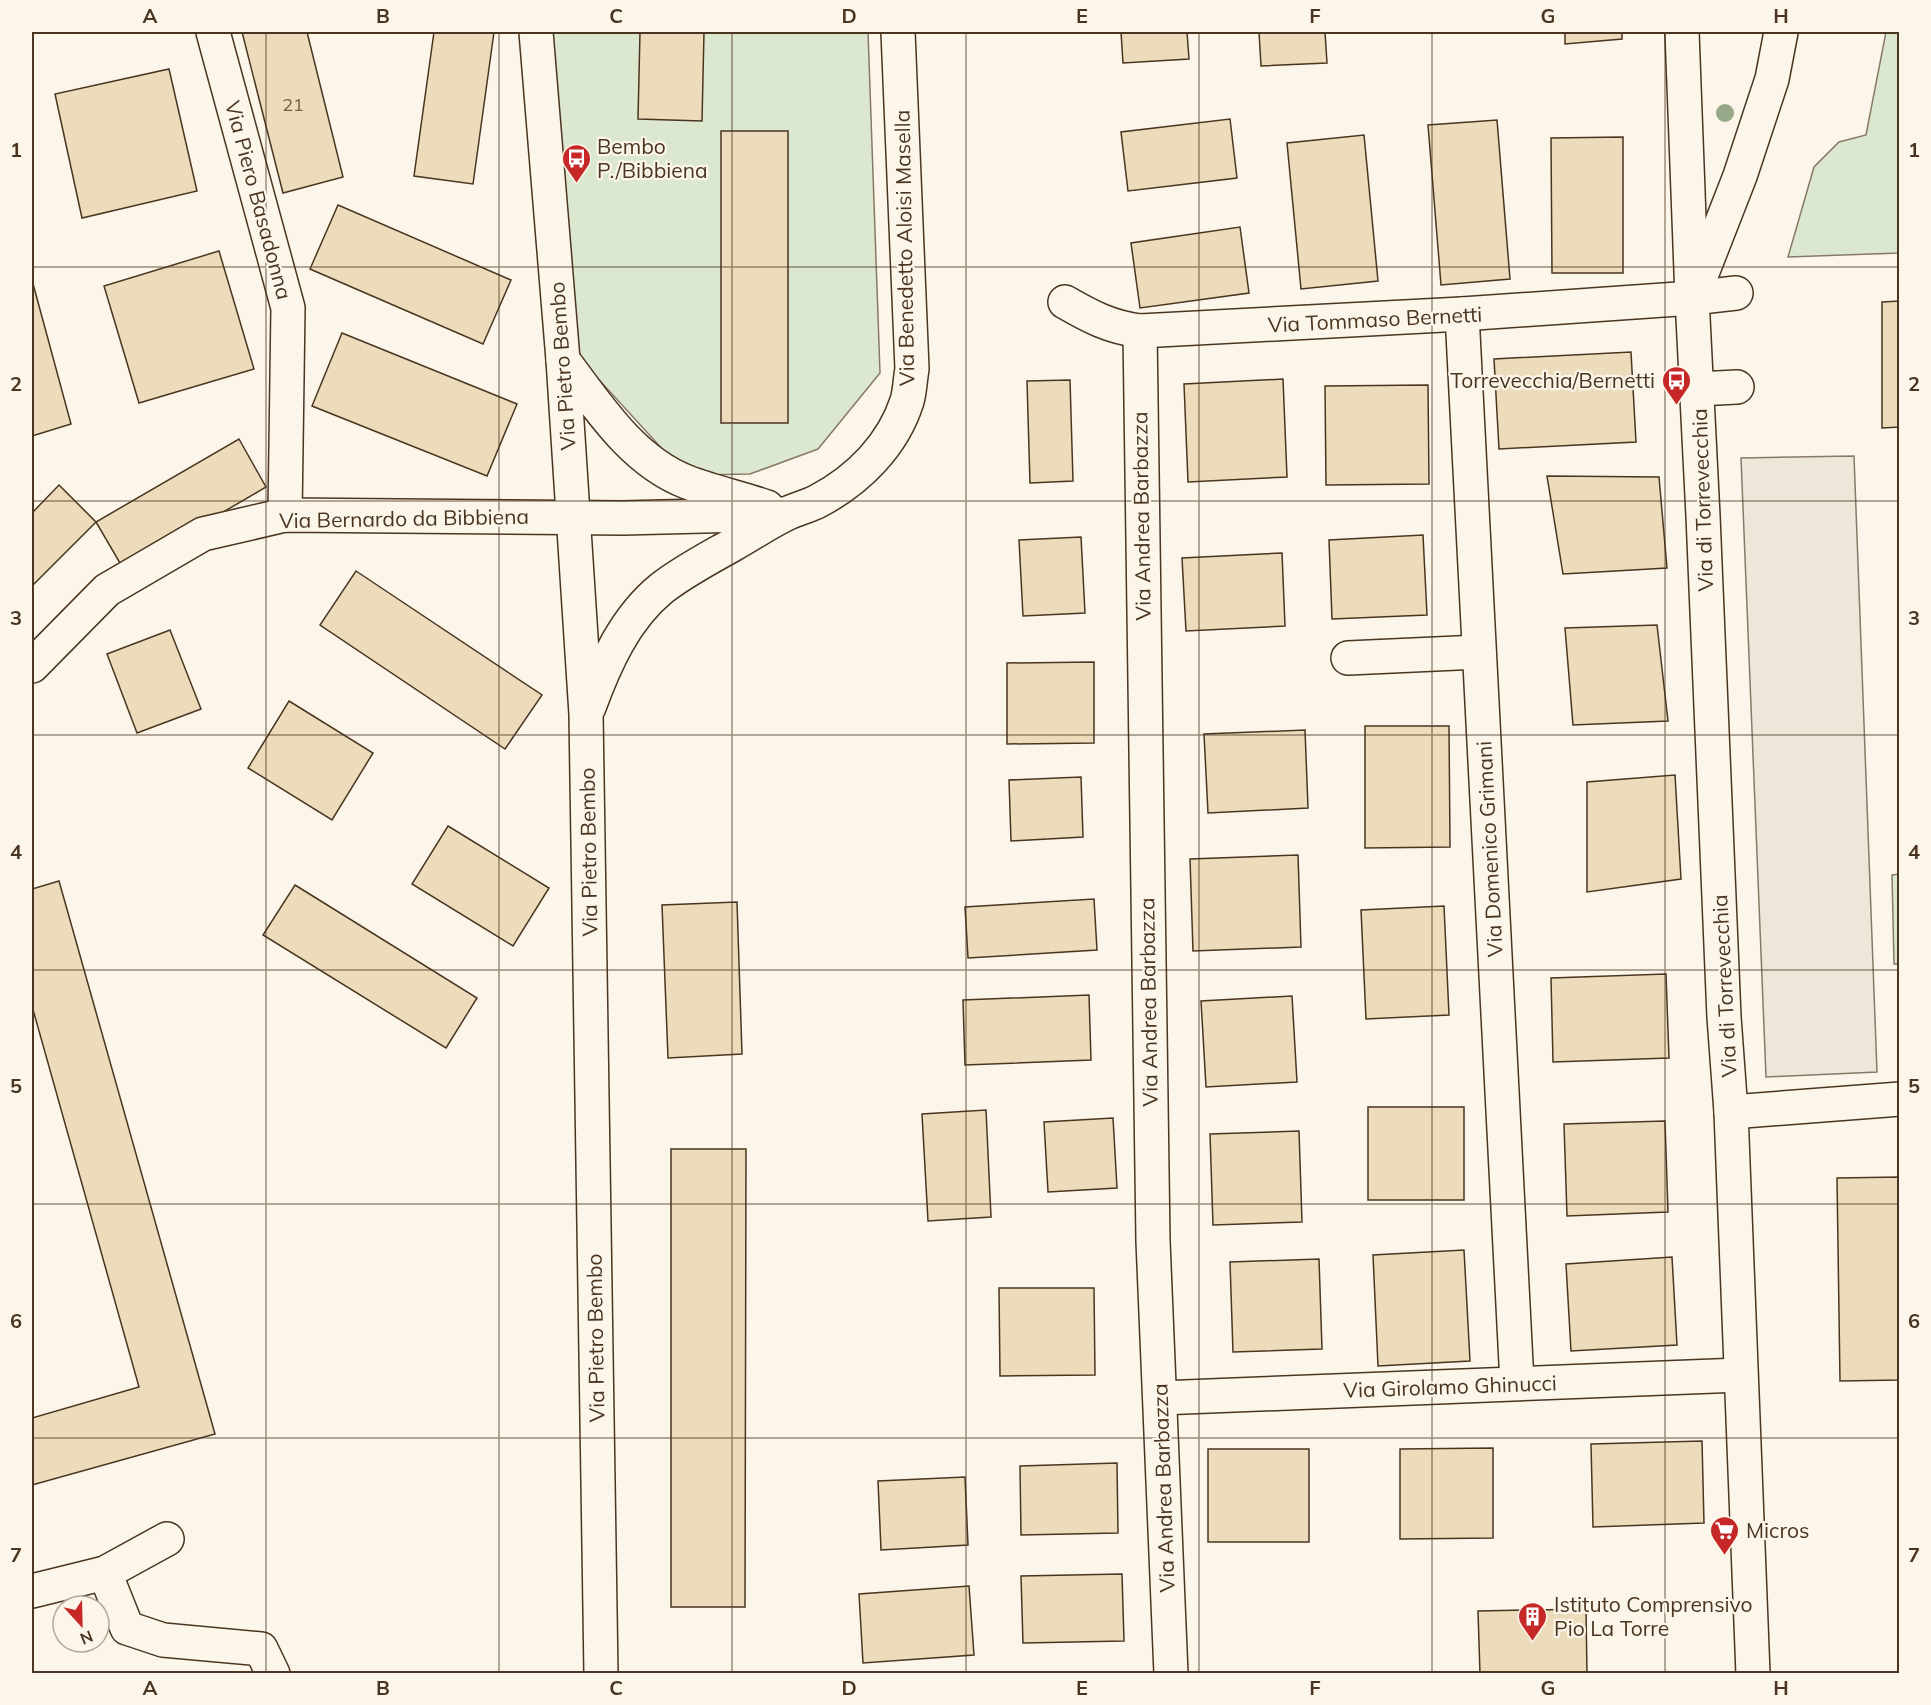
<svg xmlns="http://www.w3.org/2000/svg" width="1931" height="1705" viewBox="0 0 1931 1705" font-family="Mulish,sans-serif">
<rect width="100%" height="100%" fill="#fbf6e9"/>
<g fill="#dce7d0" stroke="#887966" stroke-width="1.5">
<polygon points="549,32 868,32 880,373 818,449 750,474 700,475 665,452 570,348"/>
<polygon points="1886,32 1899,32 1899,253 1788,257 1814,167 1839,142 1866,135"/>
<polygon points="1899,874 1899,964 1894,964 1892,875"/>
</g>
<polygon fill="#ede7d9" stroke="#887966" stroke-width="1.5" points="1854,456 1877,1072 1766,1077 1741,458"/>
<g fill="#ecdcbc" stroke="#4a3520" stroke-width="1.5">
<polygon points="242,32 307,32 343,177 283,193"/>
<polygon points="434,32 494,32 473,184 414,176"/>
<polygon points="640,32 704,32 702,121 638,119"/>
<polygon points="1121,32 1187,32 1189,59 1123,63"/>
<polygon points="1259,32 1325,32 1327,63 1261,66"/>
<polygon points="1565,32 1622,32 1622,39 1565,44"/>
<polygon points="169,69 197,191 82,218 55,94"/>
<polygon points="1230,119 1237,178 1128,191 1121,132"/>
<polygon points="1497,120 1510,279 1441,285 1428,125"/>
<rect x="721" y="131" width="67" height="292"/>
<polygon points="1364,135 1378,281 1301,289 1287,143"/>
<polygon points="1623,137 1623,273 1552,273 1551,138"/>
<polygon points="338,205 511,280 483,344 310,269"/>
<polygon points="1240,227 1249,293 1140,308 1131,243"/>
<polygon points="219,251 254,369 139,403 104,286"/>
<polygon points="32,280 71,424 32,436"/>
<polygon points="1900,301 1900,427 1882,428 1882,302"/>
<polygon points="342,333 517,404 487,476 312,406"/>
<polygon points="1631,352 1636,442 1499,449 1494,359"/>
<polygon points="1283,379 1287,477 1188,482 1184,384"/>
<polygon points="1070,380 1073,481 1030,483 1027,381"/>
<polygon points="1428,385 1429,484 1326,485 1325,386"/>
<polygon points="239,439 266,487 124,570 96,522"/>
<polygon points="1547,476 1659,477 1667,568 1563,574"/>
<polygon points="59,485 96,522 32,586 32,513"/>
<polygon points="1423,535 1427,615 1332,619 1329,540"/>
<polygon points="1081,537 1085,613 1023,616 1019,540"/>
<polygon points="1282,553 1285,626 1186,631 1182,558"/>
<polygon points="356,571 542,695 505,749 320,625"/>
<polygon points="1657,625 1668,721 1573,725 1565,628"/>
<polygon points="170,630 201,709 137,733 107,654"/>
<polygon points="1094,662 1094,743 1007,744 1007,663"/>
<polygon points="289,701 373,753 332,820 248,768"/>
<polygon points="1365,726 1449,726 1450,847 1365,848"/>
<polygon points="1305,730 1308,808 1208,813 1204,734"/>
<polygon points="1675,775 1681,879 1587,892 1587,782"/>
<polygon points="1081,777 1083,837 1011,841 1009,780"/>
<polygon points="448,826 549,888 513,946 412,884"/>
<polygon points="1298,855 1301,947 1193,951 1190,859"/>
<polygon points="59,881 215,1434 32,1485 32,1418 139,1387 32,1006 32,889"/>
<polygon points="295,885 477,998 446,1048 263,935"/>
<polygon points="1094,899 1097,950 968,958 965,907"/>
<polygon points="737,902 742,1054 668,1058 662,905"/>
<polygon points="1444,906 1449,1015 1366,1019 1361,910"/>
<polygon points="1666,974 1669,1058 1553,1062 1551,978"/>
<polygon points="1089,995 1091,1060 965,1065 963,1000"/>
<polygon points="1292,996 1297,1082 1206,1087 1201,1001"/>
<rect x="1368" y="1107" width="96" height="93"/>
<polygon points="986,1110 991,1217 928,1221 922,1114"/>
<polygon points="1113,1118 1117,1188 1048,1192 1044,1122"/>
<polygon points="1665,1121 1668,1212 1567,1216 1564,1124"/>
<polygon points="1299,1131 1302,1222 1213,1225 1210,1134"/>
<polygon points="671,1149 746,1149 745,1607 671,1607"/>
<polygon points="1900,1177 1900,1380 1840,1381 1837,1178"/>
<polygon points="1464,1250 1470,1361 1378,1366 1373,1255"/>
<polygon points="1672,1257 1677,1345 1571,1351 1566,1264"/>
<polygon points="1319,1259 1322,1349 1233,1352 1230,1262"/>
<polygon points="999,1288 1094,1288 1095,1375 1000,1376"/>
<polygon points="1702,1441 1704,1523 1593,1527 1591,1444"/>
<polygon points="1493,1448 1493,1538 1400,1539 1400,1449"/>
<rect x="1208" y="1449" width="101" height="93"/>
<polygon points="1117,1463 1118,1533 1021,1535 1020,1466"/>
<polygon points="965,1477 968,1545 881,1550 878,1481"/>
<polygon points="1122,1574 1124,1641 1023,1643 1021,1576"/>
<polygon points="969,1586 974,1655 863,1663 859,1594"/>
<polygon points="1586,1609 1587,1674 1480,1674 1478,1611"/>
</g>
<g fill="none" stroke-linecap="round" stroke-linejoin="round">
<defs>
<g id="minor">
<polyline points="213,32 288,308 285,515"/>
<polyline points="536,32 563,360 586,714 601,1674"/>
<path d="M1065,302C1091,317 1110,327 1140,331L1462,314L1692,298L1736,293"/>
<polyline points="1462,314 1517,1383"/>
<polyline points="1140,331 1153,1241 1171,1674"/>
<path d="M563,360C597,405 632,461 687,482C713,492 741,498 767,507"/>
<polyline points="1697,389 1737,387"/>
<polyline points="1348,658 1479,652"/>
<polyline points="32,666 107,590 203,534 285,515 623,518 781,514"/>
<path d="M589,707C605,663 625,618 662,588C684,571 709,558 732,545C750,535 766,524 784,515C795,509 807,507 818,501C858,480 893,445 907,401C910,391 910,380 912,369L898,32"/>
<polyline points="1731,1112 1900,1099"/>
<polyline points="1160,1398 1740,1375"/>
<polyline points="105,1573 127,1628 163,1640 261,1649 273,1674"/>
<polyline points="32,1591 105,1573 167,1539"/>
</g>
<g id="major">
<polyline points="1682,32 1692,298 1703,516 1724,1017 1731,1112 1753,1674"/>
<polyline points="1697,286 1740,176 1772,79 1781,32"/>
</g>
</defs>
<use href="#minor" stroke="#4a3520" stroke-width="36"/>
<use href="#major" stroke="#4a3520" stroke-width="36"/>
<use href="#minor" stroke="#fbf6e9" stroke-width="33"/>
<use href="#major" stroke="#fbf6e9" stroke-width="33"/>
</g>
<circle fill="#96a887" cx="1725" cy="113" r="9"/>
<path fill="none" stroke="#4a3520" stroke-width="1.5" stroke-opacity="0.55" d="M266,32V1674M499,32V1674M732,32V1674M966,32V1674M1199,32V1674M1432,32V1674M1665,32V1674M32,267H1900M32,501H1900M32,735H1900M32,970H1900M32,1204H1900M32,1438H1900"/>
<defs>
<symbol id="bus-pin" viewBox="-11 -11 22 30"><path d="M0 17L-7.5 6A9.5 9.5 0 1 1 7.5 6Z" fill="#c62828" stroke="#fbf6e9"/><path d="M-5-6H5V4H4V6H2V4H-2V6H-4V4H-5ZM-3.5-4V0h7V-4ZM-3.5 1.2v1.5H-2V1.2ZM2 1.2v1.5H3.5V1.2Z" fill="#fff"/></symbol>
<symbol id="supermarket-pin" viewBox="-11 -11 22 30"><path d="M0 17L-7.5 6A9.5 9.5 0 1 1 7.5 6Z" fill="#c62828" stroke="#fbf6e9"/><path d="M-6-5.5h2.5l.6 2H6L4.5 2H-2.5L-4.4-4H-6ZM-1.5 3.2a1.3 1.3 0 1 0 .1 0ZM3 3.2a1.3 1.3 0 1 0 .1 0Z" fill="#fff"/></symbol>
<symbol id="building-pin" viewBox="-11 -11 22 30"><path d="M0 17L-7.5 6A9.5 9.5 0 1 1 7.5 6Z" fill="#c62828" stroke="#fbf6e9"/><path d="M-4-6H4V6H1V3H-1V6H-4ZM-2.5-4.3h1.7v1.8h-1.7ZM.8-4.3h1.7v1.8H.8ZM-2.5-1h1.7V.8h-1.7ZM.8-1h1.7V.8H.8Z" fill="#fff"/></symbol>
</defs>
<g fill-rule="evenodd">
<use href="#bus-pin" x="560" y="142" width="33" height="45"/>
<use href="#bus-pin" x="1660" y="364" width="33" height="45"/>
<use href="#supermarket-pin" x="1708" y="1514" width="33" height="45"/>
<use href="#building-pin" x="1516" y="1600" width="33" height="45"/>
</g>
<g text-anchor="middle" dominant-baseline="central" stroke-width="4.5" stroke-linejoin="round" paint-order="stroke">
<g font-size="18" fill="#725f47">
<text x="293" y="104">21</text>
</g>
<g font-size="21" fill="#4a3520" stroke="#fbf6e9" text-anchor="start">
<text x="597" y="146">Bembo<tspan x="597" dy="24">P./Bibbiena</tspan></text>
<text x="1655" y="380" text-anchor="end">Torrevecchia/Bernetti</text>
<text x="1746" y="1530">Micros</text>
<text x="1554" y="1604">Istituto Comprensivo<tspan x="1554" dy="24">Pio La Torre</tspan></text>
</g>
<g font-size="21" fill="#4a3520" stroke="#fbf6e9">
<text transform="translate(259 200) rotate(75)">Via Piero Basadonna</text>
<text transform="translate(904 248) rotate(-91)">Via Benedetto Aloisi Masella</text>
<text transform="translate(1375 319) rotate(-3)">Via Tommaso Bernetti</text>
<text transform="translate(562 366) rotate(-94)">Via Pietro Bembo</text>
<text transform="translate(1702 500) rotate(-92)">Via di Torrevecchia</text>
<text transform="translate(1141 516) rotate(-91)">Via Andrea Barbazza</text>
<text transform="translate(404 518) rotate(-1)">Via Bernardo da Bibbiena</text>
<text transform="translate(1489 849) rotate(-93)">Via Domenico Grimani</text>
<text transform="translate(588 852) rotate(-91)">Via Pietro Bembo</text>
<text transform="translate(1724 986) rotate(-93)">Via di Torrevecchia</text>
<text transform="translate(1148 1002) rotate(-91)">Via Andrea Barbazza</text>
<text transform="translate(595 1338) rotate(-91)">Via Pietro Bembo</text>
<text transform="translate(1450 1386) rotate(-2)">Via Girolamo Ghinucci</text>
<text transform="translate(1163 1488) rotate(-92)">Via Andrea Barbazza</text>
</g>
</g>
<rect width="1931" height="1705" fill="none" stroke="#fbf6e9" stroke-width="66"/>
<g transform="translate(81 1624) rotate(158)"><circle r="28" fill="#fbf6e9" stroke="#b4a999" stroke-width="1.5"/>
<path d="M0-4.5L10 22L0 15L-10 22Z" fill="#c62828"/>
<text y="-9" font-size="16" font-weight="bold" text-anchor="middle" fill="#4a3520">N</text>
</g>
<rect x="33" y="33" width="1865" height="1639" fill="none" stroke="#4a3520" stroke-width="2"/>
<g font-size="20" text-anchor="middle" font-weight="bold" fill="#4a3520">
<text x="150" y="23">A</text>
<text x="383" y="23">B</text>
<text x="616" y="23">C</text>
<text x="849" y="23">D</text>
<text x="1082" y="23">E</text>
<text x="1315" y="23">F</text>
<text x="1548" y="23">G</text>
<text x="1781" y="23">H</text>
<text x="16" y="157">1</text>
<text x="1914" y="157">1</text>
<text x="16" y="391">2</text>
<text x="1914" y="391">2</text>
<text x="16" y="625">3</text>
<text x="1914" y="625">3</text>
<text x="16" y="859">4</text>
<text x="1914" y="859">4</text>
<text x="16" y="1093">5</text>
<text x="1914" y="1093">5</text>
<text x="16" y="1328">6</text>
<text x="1914" y="1328">6</text>
<text x="16" y="1562">7</text>
<text x="1914" y="1562">7</text>
<text x="150" y="1695">A</text>
<text x="383" y="1695">B</text>
<text x="616" y="1695">C</text>
<text x="849" y="1695">D</text>
<text x="1082" y="1695">E</text>
<text x="1315" y="1695">F</text>
<text x="1548" y="1695">G</text>
<text x="1781" y="1695">H</text>
</g>
</svg>
